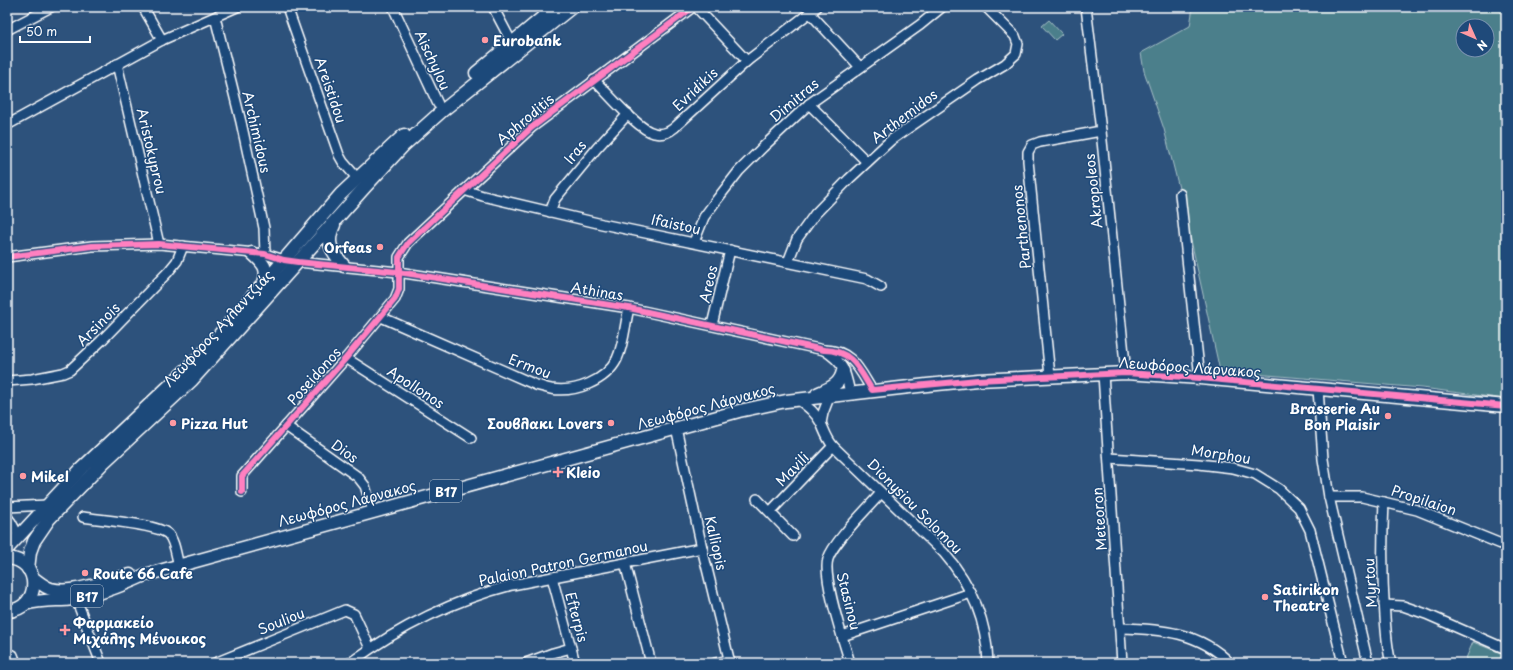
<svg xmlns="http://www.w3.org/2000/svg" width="1513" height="670" viewBox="0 0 1513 670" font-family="'Playpen Sans',sans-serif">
<rect width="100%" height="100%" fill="#2d527c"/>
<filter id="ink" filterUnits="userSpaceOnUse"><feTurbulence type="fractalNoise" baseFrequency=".025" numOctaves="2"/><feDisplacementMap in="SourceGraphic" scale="8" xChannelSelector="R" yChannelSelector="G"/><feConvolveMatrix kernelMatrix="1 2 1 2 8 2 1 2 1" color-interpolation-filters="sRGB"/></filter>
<g filter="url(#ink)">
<g fill="#4c7f8b" stroke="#a6bfc5" fill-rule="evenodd">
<path d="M1193,7H1506V399L1422,388L1220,371L1183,204L1164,129L1144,71L1141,53L1190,26ZM1463,26H1487V50H1463Z"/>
<polygon points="1049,20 1062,34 1055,40 1042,26"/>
<polygon points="1473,642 1503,654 1499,663 1464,663"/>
</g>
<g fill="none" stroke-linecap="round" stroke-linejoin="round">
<defs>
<g id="minor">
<polyline points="143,7 162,40"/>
<polyline points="287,7 339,155 343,162 357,178"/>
<polyline points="393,7 438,104"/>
<polyline points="493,7 512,43"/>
<polyline points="696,7 747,61"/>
<polyline points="1086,7 1101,131 1126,373"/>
<polyline points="809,12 860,67"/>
<polyline points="215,17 241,122 264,228 265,254"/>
<polyline points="7,30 51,7"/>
<polyline points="117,64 159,244"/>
<path d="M594,80C607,92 638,130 654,133C662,135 668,133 674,128L747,61L817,7"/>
<polyline points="809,104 867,162"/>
<polyline points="7,125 162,40 237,7"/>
<polyline points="464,190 483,196 602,224 867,279 881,287"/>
<polyline points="1180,194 1200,378"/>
<polyline points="550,212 555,199 597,148 628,114"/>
<polyline points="694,242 704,217 715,202 739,171 763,147 809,104 920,25 942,7"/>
<path d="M7,257L92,246L159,244L265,254L284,260L298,262L398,272L629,308L824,350C852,350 859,369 872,390"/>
<polyline points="788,262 797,239 815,214 849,179 891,140 978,80 1005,64 1016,54 1018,44 1015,36 986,7"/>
<path d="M381,317L536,385C541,386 546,388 551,389C575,393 606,381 617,359C624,344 625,324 629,308"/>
<polyline points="712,325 730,250"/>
<path d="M824,350C844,363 845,370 850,393"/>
<polyline points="346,358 471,438"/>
<polyline points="1103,374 1122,663"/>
<polyline points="1050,376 1028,161 1028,152 1032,145 1040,142 1101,131"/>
<polyline points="7,381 32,379 63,373 70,370 101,341 168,272 177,261 183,246"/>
<polyline points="1318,389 1323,459 1329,497 1368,663"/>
<path d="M799,400C808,407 816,413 821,423C825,432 827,439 833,446L944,553C971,584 987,621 988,663"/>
<polyline points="821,423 823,413 830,395"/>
<polyline points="286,426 358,477 365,486 373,511"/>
<polyline points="676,428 702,548 730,663"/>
<polyline points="1109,458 1199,464 1233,468 1255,474 1279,489 1299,508 1310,530 1343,663"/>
<polyline points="242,492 242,476 346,358 395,299 399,289 399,257 408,243 531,128 693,7"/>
<polyline points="1329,497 1362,497 1417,510 1506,546"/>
<polyline points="757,499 793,536"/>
<path d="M1384,502C1382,540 1382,578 1385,617C1386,632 1387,648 1391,663"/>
<polyline points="7,507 47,505"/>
<polyline points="770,512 833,446"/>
<polyline points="7,517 11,522 19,537"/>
<path d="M83,517C100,520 157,524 168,534C175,541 176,556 179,566"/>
<polyline points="625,563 651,663"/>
<polyline points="552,577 575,663"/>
<polyline points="76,599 101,663"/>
<polyline points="1384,605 1403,606 1426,614 1506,649"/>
<path d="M1120,628C1161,629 1200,632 1230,663"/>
<polyline points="842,636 971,593"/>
<polyline points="13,655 16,663"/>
<polyline points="215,663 345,610 354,614 356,618 370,648"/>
<path d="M350,663C398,628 454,600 512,585L702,548"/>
<polyline points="526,663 553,653 571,648"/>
<polyline points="715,663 729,660"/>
<path d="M850,663C844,642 822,577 828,559C833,542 868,508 881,493"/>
</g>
<g id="major">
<polyline points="476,73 555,7"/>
<path d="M334,225C325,244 332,251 344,266"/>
<path d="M252,253C263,263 269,268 264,283"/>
<path d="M817,394C830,388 840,385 843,371"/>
<polyline points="7,549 81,469 201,356 341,194 404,135"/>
<path d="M7,558C42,560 42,609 7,611"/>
<polyline points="28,569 30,552 34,541 49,519 104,462 192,380 365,187 404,145 442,111 572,7"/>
<path d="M33,578C39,582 44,587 51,589C74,595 107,580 130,575"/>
<path d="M25,604C42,599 58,601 74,599C98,595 123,585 145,575L739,411L786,401L927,385L978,380L1126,373L1200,378L1506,406"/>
</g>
</defs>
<use href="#minor" stroke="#fff" stroke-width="12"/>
<use href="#major" stroke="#fff" stroke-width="15"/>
<use href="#minor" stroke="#1f4a7a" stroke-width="9"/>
<use href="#major" stroke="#1f4a7a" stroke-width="12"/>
<defs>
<g id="cycleway">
<path d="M7,257L92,246L159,244L265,254L284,260L298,262L398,272L629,308L824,350C852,350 859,369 872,390L978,380L1126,373L1200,378L1506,406"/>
<polyline points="242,492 242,476 346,358 395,299 399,289 399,257 408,243 531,128 693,7"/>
</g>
</defs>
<use href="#cycleway" stroke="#1f4a7a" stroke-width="8"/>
<use href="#cycleway" stroke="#ff80c0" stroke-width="6"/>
</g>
</g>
<g fill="#ff9aa2" stroke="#1f4a7a" stroke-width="1.5">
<circle cx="485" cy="40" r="4"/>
<circle cx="380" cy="247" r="4"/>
<circle cx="1388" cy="416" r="4"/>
<circle cx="173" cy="423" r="4"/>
<circle cx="611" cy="423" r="4"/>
<path d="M556 466h4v4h4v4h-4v4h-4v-4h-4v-4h4z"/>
<circle cx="23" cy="476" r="4"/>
<circle cx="85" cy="573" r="4"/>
<circle cx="1265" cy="597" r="4"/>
<path d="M63 624h4v4h4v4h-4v4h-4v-4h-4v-4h4z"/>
</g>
<g text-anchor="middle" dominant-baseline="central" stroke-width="3" stroke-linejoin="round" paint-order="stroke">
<g fill="#1f4a7a" stroke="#bcc9d7" stroke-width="1">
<rect x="430" y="480" width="32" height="22" rx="3"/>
<rect x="71" y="585" width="32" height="22" rx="3"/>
</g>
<g font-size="13" font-weight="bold" fill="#fff">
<text x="446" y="491">B17</text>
<text x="87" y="596">B17</text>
</g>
<g font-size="14" font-weight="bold" fill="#fff" stroke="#1f4a7a" text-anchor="start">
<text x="493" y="40">Eurobank</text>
<text x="372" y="247" text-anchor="end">Orfeas</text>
<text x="1380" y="408" text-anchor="end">Brasserie Au<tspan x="1380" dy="16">Bon Plaisir</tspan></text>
<text x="181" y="423">Pizza Hut</text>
<text x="603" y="423" text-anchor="end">Σουβλακι Lovers</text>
<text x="566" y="472">Kleio</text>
<text x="31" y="476">Mikel</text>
<text x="93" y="573">Route 66 Cafe</text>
<text x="1273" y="589">Satirikon<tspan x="1273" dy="16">Theatre</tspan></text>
<text x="73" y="622">Φαρμακείο<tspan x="73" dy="16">Μιχάλης Μένοικος</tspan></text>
</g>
<g font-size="14" fill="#fff" stroke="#1f4a7a">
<text transform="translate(433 60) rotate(65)">Aischylou</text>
<text transform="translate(695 89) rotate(-43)">Evridikis</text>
<text transform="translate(331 90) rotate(71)">Areistidou</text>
<text transform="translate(794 100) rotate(-40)">Dimitras</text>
<text transform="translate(904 116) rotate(-37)">Arthemidos</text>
<text transform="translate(525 119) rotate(-40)">Aphroditis</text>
<text transform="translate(257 132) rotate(77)">Archimidous</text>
<text transform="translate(152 151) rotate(77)">Aristokyprou</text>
<text transform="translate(575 152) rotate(-51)">Iras</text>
<text transform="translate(1093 191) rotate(-96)">Akropoleos</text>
<text transform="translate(676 224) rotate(12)">Ifaistou</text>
<text transform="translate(1021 227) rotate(-96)">Parthenonos</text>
<text transform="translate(708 284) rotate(-77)">Areos</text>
<text transform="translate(597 291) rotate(9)">Athinas</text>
<text transform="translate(98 324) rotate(-45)">Arsinois</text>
<text transform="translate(218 328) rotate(-47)">Λεωφόρος Αγλαντζιάς</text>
<text transform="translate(530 366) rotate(21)">Ermou</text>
<text transform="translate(1190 367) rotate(4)">Λεωφόρος Λάρνακος</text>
<text transform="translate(314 376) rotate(-48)">Poseidonos</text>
<text transform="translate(416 387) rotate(33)">Apollonos</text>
<text transform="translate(706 406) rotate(-15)">Λεωφόρος Λάρνακος</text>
<text transform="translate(345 451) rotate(36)">Dios</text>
<text transform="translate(1221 454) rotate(9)">Morphou</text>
<text transform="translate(792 469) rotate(-46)">Mavili</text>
<text transform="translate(1424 500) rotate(18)">Propilaion</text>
<text transform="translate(347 503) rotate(-15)">Λεωφόρος Λάρνακος</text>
<text transform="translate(915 506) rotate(45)">Dionysiou Solomou</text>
<text transform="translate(1099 519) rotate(-94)">Meteoron</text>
<text transform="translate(716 543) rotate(77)">Kalliopis</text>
<text transform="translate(563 563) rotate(-12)">Palaion Patron Germanou</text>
<text transform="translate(1370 583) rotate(-93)">Myrtou</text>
<text transform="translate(849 601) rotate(76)">Stasinou</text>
<text transform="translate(577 617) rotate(75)">Efterpis</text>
<text transform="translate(281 621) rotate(-22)">Souliou</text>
</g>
</g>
<rect width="1513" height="670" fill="none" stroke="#1f4a7a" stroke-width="24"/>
<rect x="12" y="12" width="1489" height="646" fill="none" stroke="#fff" stroke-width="1.5" filter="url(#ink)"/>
<g transform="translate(1475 38) rotate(135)"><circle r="19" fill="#1f4a7a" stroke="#7992af"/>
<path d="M0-3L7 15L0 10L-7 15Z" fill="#ff9aa2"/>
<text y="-6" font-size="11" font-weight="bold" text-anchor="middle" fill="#ffffff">N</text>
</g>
<path d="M20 36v6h70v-6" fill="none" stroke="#ffffff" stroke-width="2"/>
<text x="26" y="36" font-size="12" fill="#ffffff" stroke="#1f4a7a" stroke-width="3" paint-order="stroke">50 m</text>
</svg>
